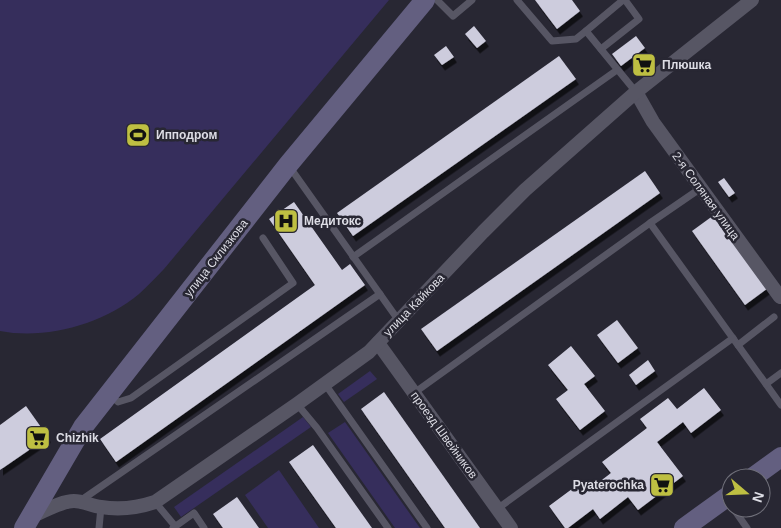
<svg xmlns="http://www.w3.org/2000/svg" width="781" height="528" viewBox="0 0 781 528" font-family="Arial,sans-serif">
<defs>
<filter id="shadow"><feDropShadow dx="3" dy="5.5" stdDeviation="0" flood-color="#0009"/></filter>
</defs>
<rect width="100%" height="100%" fill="#282733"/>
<g fill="#362e5c">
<path d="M0,0H389L164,269C156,277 148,286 139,294C103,324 46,340 0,331Z"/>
<polygon points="370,371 377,379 344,402 338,394"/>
<polygon points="303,417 311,427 181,517 174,507"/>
<polygon points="345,422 420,528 395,528 328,433"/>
<polygon points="279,470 319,528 268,528 245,495"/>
</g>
<g fill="#cdccdd" filter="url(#shadow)">
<polygon points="535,0 572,0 580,11 557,29"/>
<polygon points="474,26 486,41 477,48 465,34"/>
<polygon points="636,36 645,48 621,66 612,54"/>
<polygon points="446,46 454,57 442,65 434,55"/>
<polygon points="559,56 576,79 353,236 337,213"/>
<polygon points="645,171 660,193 437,351 421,329"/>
<polygon points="724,178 735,193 729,197 718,182"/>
<polygon points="294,202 342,270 350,264 365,285 116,462 100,439 315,285 269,219"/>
<polygon points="714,215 768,288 745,305 692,231"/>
<polygon points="617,320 638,348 618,363 597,335"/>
<polygon points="571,346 595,376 584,384 605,411 580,430 556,399 568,390 548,365"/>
<polygon points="648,360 655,371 636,385 629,375"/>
<polygon points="704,388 721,410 691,433 683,422 657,442 683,476 638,510 628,497 600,519 593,509 568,528 565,528 549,506 576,486 582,495 611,473 602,462 647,428 640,419 668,398 677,409"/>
<polygon points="384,392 480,528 445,528 361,409"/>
<polygon points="26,406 48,437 0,470 0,425"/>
<polygon points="313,445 372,528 336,528 289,462"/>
<polygon points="237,497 259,528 223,528 213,514"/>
</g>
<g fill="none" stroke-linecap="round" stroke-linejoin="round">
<g stroke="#575664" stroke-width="7">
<polyline points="437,0 453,16 472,0"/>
<polyline points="517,0 552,41 576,39 586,31"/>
<polyline points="623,0 586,31 636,92"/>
<polyline points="601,49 639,19 625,0"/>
<polyline points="289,166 399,321"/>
<polyline points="650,223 781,405"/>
<polyline points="353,257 617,70"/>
<polyline points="738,345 774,317"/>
<polyline points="325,384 427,528"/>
<polyline points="766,384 781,373"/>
<polyline points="414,393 650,223 701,188"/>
<polyline points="109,394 118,402 131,398 293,283 263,238"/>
<polyline points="297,404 317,428 388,528"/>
<polyline points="80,501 380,294"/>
<polyline points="155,502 175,526"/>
<polyline points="733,508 747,528"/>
<polyline points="497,509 733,338"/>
<polyline points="99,528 101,507"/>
<polyline points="173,528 194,513 204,528"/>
</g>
<g stroke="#575664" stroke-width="14">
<polyline points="636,92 653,122 780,297"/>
<polyline points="378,343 511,528"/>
<path d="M30,517C43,512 61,501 74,501C83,501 92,506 101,507C119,510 137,508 155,502L297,404L369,352L483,232L525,190L636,92L752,0"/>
</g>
<g stroke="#635f80" stroke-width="20">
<polyline points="752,478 781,457"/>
<polyline points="24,528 83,427 288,165 425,0"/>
<polyline points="684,528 731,494"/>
</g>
</g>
<defs>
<symbol id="supermarket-square" viewBox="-11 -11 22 22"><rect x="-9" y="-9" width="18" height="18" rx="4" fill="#bebf42" stroke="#282733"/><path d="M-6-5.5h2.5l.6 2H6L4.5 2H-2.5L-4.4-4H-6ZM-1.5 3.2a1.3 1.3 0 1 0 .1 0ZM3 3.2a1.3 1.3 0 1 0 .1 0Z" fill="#111"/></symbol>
<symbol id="stadium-square" viewBox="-11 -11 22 22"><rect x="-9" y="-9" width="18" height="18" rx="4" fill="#bebf42" stroke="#282733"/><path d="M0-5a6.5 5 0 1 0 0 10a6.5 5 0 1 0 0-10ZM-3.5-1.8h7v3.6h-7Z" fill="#111"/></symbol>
<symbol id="hospital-square" viewBox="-11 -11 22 22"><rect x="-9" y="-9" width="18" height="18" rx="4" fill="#bebf42" stroke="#282733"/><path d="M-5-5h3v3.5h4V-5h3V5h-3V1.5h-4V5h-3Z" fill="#111"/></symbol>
</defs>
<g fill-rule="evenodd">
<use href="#supermarket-square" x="630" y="51" width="28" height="28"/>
<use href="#stadium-square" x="124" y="121" width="28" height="28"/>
<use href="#hospital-square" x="272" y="207" width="28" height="28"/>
<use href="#supermarket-square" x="24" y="424" width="28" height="28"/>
<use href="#supermarket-square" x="648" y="471" width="28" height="28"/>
</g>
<g text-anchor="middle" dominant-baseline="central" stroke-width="5" stroke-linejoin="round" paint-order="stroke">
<g font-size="12" font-weight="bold" fill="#dddde5" stroke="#282733" text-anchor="start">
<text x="662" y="65">Плюшка</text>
<text x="156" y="135">Ипподром</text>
<text x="304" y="221">Медитокс</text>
<text x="56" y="438">Chizhik</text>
<text x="644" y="485" text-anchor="end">Pyaterochka</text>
</g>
<g font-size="12" fill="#dddde5" stroke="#282733">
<text transform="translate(706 196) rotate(54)">2-я Соляная улица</text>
<text transform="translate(216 258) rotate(-52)">улица Склизкова</text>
<text transform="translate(414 305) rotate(-46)">улица Кайкова</text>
<text transform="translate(444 435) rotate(54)">проезд Швейников</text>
</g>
</g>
<g transform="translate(746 493) rotate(109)"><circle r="24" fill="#282733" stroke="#70707a"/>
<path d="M0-4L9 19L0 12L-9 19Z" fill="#bebf42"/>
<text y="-8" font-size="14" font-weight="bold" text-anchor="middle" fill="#dddde5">N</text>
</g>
</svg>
